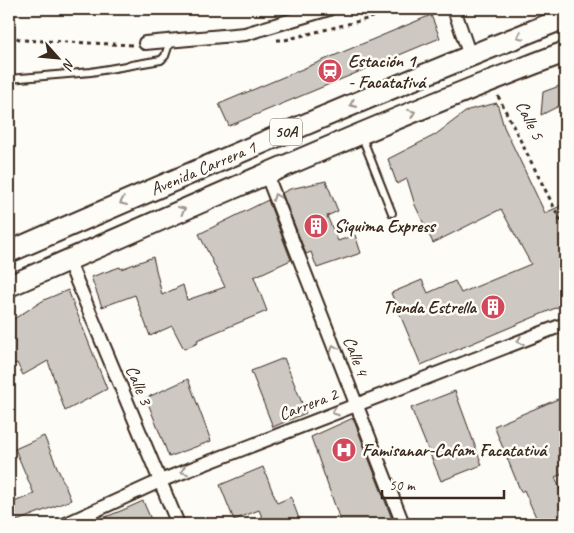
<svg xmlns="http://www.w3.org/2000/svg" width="574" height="533" viewBox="0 0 574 533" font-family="Caveat,sans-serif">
<rect width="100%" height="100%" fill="#fdfcf7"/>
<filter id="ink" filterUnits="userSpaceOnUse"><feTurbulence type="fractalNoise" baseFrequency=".02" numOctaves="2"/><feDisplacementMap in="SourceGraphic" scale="10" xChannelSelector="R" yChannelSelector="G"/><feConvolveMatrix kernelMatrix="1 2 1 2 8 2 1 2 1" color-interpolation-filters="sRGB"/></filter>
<g filter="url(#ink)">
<g fill="#cdc8c2" stroke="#3b2a1e">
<polygon points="431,15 440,38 229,126 219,104"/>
<polygon points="565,84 565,103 541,115 543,92"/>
<polygon points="497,103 504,127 545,213 565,204 565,304 421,365 391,293 422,280 428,293 455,281 461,293 531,264 501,209 433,243 415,205 407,179 397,184 388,159 435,135 468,110"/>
<polygon points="326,181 338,211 327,216 338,241 355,235 361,253 317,268 311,252 306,254 282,193 290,189"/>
<polygon points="268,200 291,260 254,277 267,311 197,340 198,343 184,349 172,326 150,336 135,295 102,307 91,277 120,267 121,269 153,257 162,295 183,285 187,300 225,287 199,234"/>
<polygon points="68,290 107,389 65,411 48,361 23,375 17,363 9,366 9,341 14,339 9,329 9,322 44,300"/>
<polygon points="284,358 306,413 273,427 251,371"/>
<polygon points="188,379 211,441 169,457 146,398"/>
<polygon points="455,391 482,465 441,481 411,408"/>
<polygon points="565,396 565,473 555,477 565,500 565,524 539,524 524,490 521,492 494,426"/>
<polygon points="353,418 394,524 342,524 340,520 311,437"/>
<polygon points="44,436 71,500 9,524 9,504 34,494 15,449"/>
<polygon points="263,467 277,503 291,497 301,524 265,524 259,510 234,520 220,485"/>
<polygon points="143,501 153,524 88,524 123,510"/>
</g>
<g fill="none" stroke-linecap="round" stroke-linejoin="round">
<defs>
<g id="lane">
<polyline points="9,79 91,72 161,60 165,56 170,41"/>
<polyline points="362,137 392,213"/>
</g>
<g id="street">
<polyline points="454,9 470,56"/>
<polyline points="145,43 245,34 329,9"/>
<polyline points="266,173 403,524"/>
<polyline points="68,260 178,524"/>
<polyline points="66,524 160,481 565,324"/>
</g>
<g id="primary">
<path d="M9,252C193,172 378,92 565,18"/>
<path d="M9,286C193,206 377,123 565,52"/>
</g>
</defs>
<use href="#lane" stroke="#3b2a1e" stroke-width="10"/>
<use href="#street" stroke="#3b2a1e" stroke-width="16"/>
<use href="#primary" stroke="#3b2a1e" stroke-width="24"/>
<g stroke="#3b2a1e" stroke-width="3" stroke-dasharray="4 4" stroke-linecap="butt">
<polyline points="9,35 22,40 134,45"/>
<polyline points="277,40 285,40 367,19 395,9"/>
<polyline points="498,96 565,229"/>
</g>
<use href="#lane" stroke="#fdfcf7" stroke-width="6"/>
<use href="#street" stroke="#fdfcf7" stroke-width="12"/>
<use href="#primary" stroke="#fdfcf7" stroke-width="20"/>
</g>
<defs><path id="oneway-chevron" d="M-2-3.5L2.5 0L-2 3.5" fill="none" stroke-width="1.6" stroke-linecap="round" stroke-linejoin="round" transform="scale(1.25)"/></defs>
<g stroke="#9c938a">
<use href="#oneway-chevron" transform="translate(520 36) rotate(158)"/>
<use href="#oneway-chevron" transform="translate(353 104) rotate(157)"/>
<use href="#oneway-chevron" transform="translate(412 113) rotate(-22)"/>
<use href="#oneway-chevron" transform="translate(276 197) rotate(-111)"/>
<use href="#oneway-chevron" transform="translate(123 202) rotate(157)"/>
<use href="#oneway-chevron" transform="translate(182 210) rotate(-24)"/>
<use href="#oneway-chevron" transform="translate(520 341) rotate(159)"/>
<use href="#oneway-chevron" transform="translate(334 348) rotate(-111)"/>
<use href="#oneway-chevron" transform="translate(335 412) rotate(159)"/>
<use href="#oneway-chevron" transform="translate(184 471) rotate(159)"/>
</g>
</g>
<defs>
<symbol id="station-disc" viewBox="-11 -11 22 22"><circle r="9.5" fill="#d1495b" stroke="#fdfcf7"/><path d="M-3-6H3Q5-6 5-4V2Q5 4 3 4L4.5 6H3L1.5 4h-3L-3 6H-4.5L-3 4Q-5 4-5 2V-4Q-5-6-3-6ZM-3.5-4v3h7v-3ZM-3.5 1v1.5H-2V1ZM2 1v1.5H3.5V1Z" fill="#fff"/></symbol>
<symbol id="building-disc" viewBox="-11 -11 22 22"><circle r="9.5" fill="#d1495b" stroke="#fdfcf7"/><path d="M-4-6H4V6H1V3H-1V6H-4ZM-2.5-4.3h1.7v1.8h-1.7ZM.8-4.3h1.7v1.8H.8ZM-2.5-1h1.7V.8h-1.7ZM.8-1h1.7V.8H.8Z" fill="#fff"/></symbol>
<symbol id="hospital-disc" viewBox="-11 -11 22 22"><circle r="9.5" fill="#d1495b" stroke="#fdfcf7"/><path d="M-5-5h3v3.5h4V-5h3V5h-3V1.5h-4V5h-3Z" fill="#fff"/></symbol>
</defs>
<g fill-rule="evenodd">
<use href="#station-disc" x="316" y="57" width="28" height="28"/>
<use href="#building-disc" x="302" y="212" width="28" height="28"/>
<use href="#building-disc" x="479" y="293" width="28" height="28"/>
<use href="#hospital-disc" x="330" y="436" width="28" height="28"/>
</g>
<g text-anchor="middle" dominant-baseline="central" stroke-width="5" stroke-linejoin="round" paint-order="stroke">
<rect fill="#fdfcf7" stroke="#75695f" stroke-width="1" x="270" y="118.5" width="32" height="27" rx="4"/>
<g font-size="16" font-weight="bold" fill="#3b2a1e">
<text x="286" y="132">50A</text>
</g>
<g font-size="18" font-weight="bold" fill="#3b2a1e" stroke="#fdfcf7" text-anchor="start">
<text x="348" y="61">Estación 1<tspan x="348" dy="21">- Facatativá</tspan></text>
<text x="334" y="226">Siquima Express</text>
<text x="476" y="307" text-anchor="end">Tienda Estrella</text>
<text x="362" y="450">Famisanar-Cafam Facatativá</text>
</g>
<g font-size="18" fill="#3b2a1e" stroke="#fdfcf7">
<text transform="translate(530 120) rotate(63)">Calle 5</text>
<text transform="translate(203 168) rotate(-23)">Avenida Carrera 1</text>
<text transform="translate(356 356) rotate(69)">Calle 4</text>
<text transform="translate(139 385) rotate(67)">Calle 3</text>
<text transform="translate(308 404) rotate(-21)">Carrera 2</text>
</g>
</g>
<rect width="574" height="533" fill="none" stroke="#fdfcf7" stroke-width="30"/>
<rect x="15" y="15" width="544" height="503" fill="none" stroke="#3b2a1e" stroke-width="2" filter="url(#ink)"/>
<g transform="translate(58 58) rotate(117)" stroke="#fdfcf7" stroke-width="4" paint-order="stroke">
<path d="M0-4L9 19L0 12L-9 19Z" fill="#3b2a1e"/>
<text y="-8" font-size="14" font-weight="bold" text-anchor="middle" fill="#3b2a1e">N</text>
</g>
<path d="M382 490v8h122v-8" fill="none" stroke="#3b2a1e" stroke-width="2.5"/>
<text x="389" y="490" font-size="15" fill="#3b2a1e" stroke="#fdfcf7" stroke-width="4" paint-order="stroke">50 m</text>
</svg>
